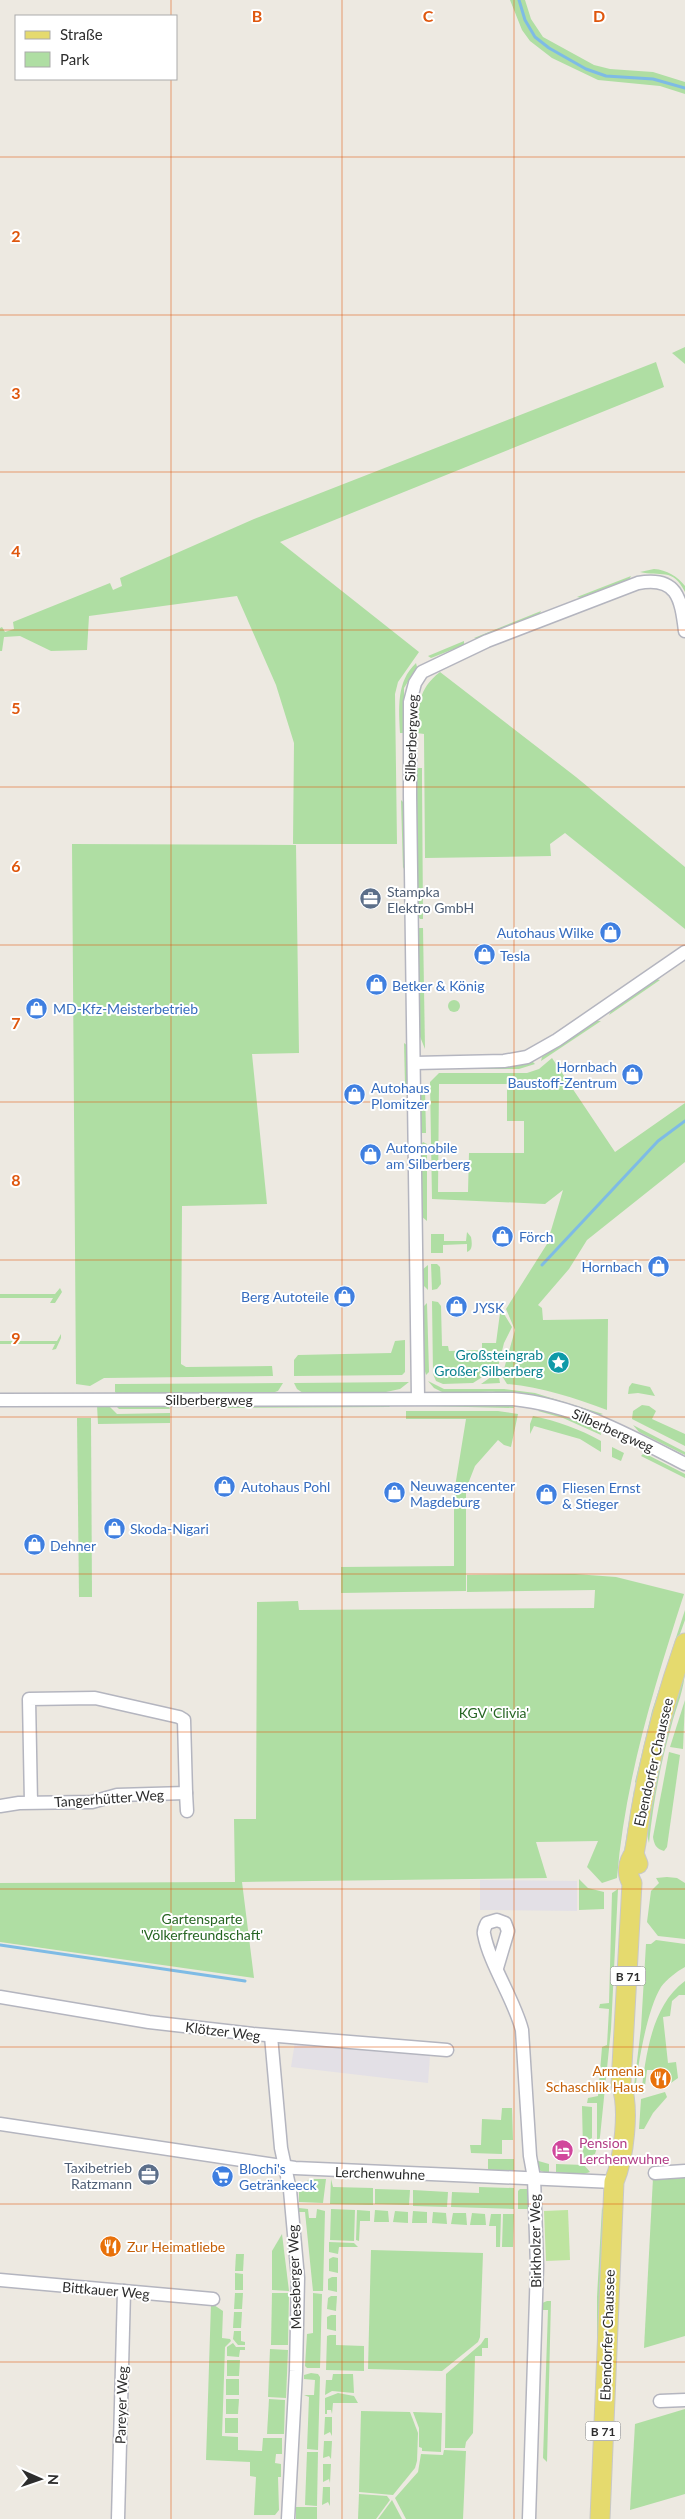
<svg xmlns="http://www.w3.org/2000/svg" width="685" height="2519" viewBox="0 0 685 2519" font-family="Lato,sans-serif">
<rect width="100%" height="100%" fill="#ede9e1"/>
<g fill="#e3e0e6">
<polygon points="480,1880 577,1881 577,1911 480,1910"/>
<polygon points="295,2042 430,2055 428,2083 291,2067"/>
</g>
<g fill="#afdea3" fill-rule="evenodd">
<polygon points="510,0 525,0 531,19 543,37 594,65 610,69 653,72 685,82 685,94 660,86 598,80 552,58 530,41 522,30"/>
<polygon points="685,347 685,364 672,353"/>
<polygon points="656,362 664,387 280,542 419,652 398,682 395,694 397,844 293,844 294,743 276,685 237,596 89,616 87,650 51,651 20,636 4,637 2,651 0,651 0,628 2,627 5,632 14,629 13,622 110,583 113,590 122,586 120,578 254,519"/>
<path d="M654,569C667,570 677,576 685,586V592C673,567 660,577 640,572Z"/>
<polygon points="631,576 629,580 582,598 577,597"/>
<polygon points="541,611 539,615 479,639 474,638"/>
<polygon points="464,641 464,645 431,658 428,656"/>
<path d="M416,663L417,667L404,688V733H400C399,708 396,682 416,663Z"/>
<path d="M440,672L576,777L685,867V929L565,833L550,844L551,856L425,858L424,734L417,733C419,706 417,690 440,672Z"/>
<polygon points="418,768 422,768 422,777 423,919 420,919 417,915 415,772"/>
<polygon points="401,800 405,804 406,863 403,869"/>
<polygon points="72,844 296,845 299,1053 252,1054 267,1204 182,1206 181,1364 186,1367 272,1366 273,1376 104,1378 90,1386 76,1384"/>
<polygon points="419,928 423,928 425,1049 419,1034 417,932"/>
<polygon points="656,979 660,980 609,1015 611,1011"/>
<circle cx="454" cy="1006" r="6"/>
<polygon points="595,1021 601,1021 541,1061 542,1057"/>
<polygon points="404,1043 408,1046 409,1084 405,1085"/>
<path d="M552,1058L615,1152L685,1103V1162L587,1240L569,1269L538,1305L542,1308L543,1320L608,1319L607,1410C574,1398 542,1387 507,1384L502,1376L515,1330L506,1309L547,1244L563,1190L545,1204L432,1199L430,1082L439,1073H527L539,1069ZM439,1084H507V1121H524V1153H469L468,1192H438Z"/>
<polygon points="532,1061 535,1064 519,1069 438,1069 513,1066"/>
<polygon points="420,1089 425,1089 426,1133 420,1133"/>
<polygon points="423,1142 427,1144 427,1221 421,1216 420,1146"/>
<path d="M467,1232L471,1237C472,1243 473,1250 467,1252V1244L443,1245V1253H431V1234H444V1241H466Z"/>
<polygon points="431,1264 437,1264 440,1267 441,1284 437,1289 432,1290"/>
<polygon points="428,1265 428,1290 422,1284 422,1270"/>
<polygon points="60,1288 62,1292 55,1303 50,1303 53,1298 0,1298 0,1294 55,1294"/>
<polygon points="432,1301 438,1302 441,1306 442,1346 448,1346 449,1351 482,1350 482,1343 496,1343 500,1313 504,1314 512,1327 504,1343 498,1367 473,1383 443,1384 436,1381 433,1374"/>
<polygon points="427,1303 429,1372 426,1375 423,1364 423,1307"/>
<polygon points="61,1334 61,1338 56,1349 52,1350 55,1344 0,1344 0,1341 57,1341"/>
<polygon points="405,1340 405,1372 402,1375 294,1376 294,1360 298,1355 391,1353 395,1341"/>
<polygon points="498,1372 500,1383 481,1384"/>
<path d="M428,1381L444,1389H504L535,1393L603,1414L597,1416C564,1404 532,1394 496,1392C479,1391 460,1394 442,1392L434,1388Z"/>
<polygon points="409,1382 400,1389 386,1392 303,1393 297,1389 294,1383"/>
<polygon points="283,1383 278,1391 272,1393 118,1395 115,1392 115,1384"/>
<polygon points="632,1383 650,1387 655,1396 638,1393 628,1394 629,1387"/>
<polygon points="387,1403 390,1407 217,1408 218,1405"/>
<polygon points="422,1403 512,1404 514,1408 426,1406"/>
<polygon points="97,1405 109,1406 117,1414 170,1413 170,1423 98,1424"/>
<polygon points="168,1405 170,1409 119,1409 116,1406"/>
<polygon points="642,1405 649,1406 656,1411 652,1419 685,1434 685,1446 632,1419 633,1411"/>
<polygon points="541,1409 577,1420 600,1430 601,1435 563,1418 538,1411"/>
<polygon points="406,1411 498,1411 518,1414 511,1447 504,1445 498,1440 475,1466 466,1489 466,1591 341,1593 341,1567 454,1566 454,1493 466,1419 406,1419"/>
<path d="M533,1416C557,1421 580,1429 601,1441V1452L580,1439L534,1426L530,1434V1424Z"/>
<polygon points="77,1418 91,1418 92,1597 79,1597"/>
<polygon points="633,1425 685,1452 685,1455 639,1432"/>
<polygon points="612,1447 624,1453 621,1461 612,1457"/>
<polygon points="644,1453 685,1474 685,1478 641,1456"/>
<path d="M575,1574L616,1577L684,1594C654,1687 625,1780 617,1878L602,1883L587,1867L598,1841L536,1842L547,1878L242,1882L254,1978L0,1942V1883L235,1882L234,1819H256L257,1602L298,1601L299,1610L594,1608L595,1590L467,1592V1575Z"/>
<polygon points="685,1610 685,1620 672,1656 637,1784 635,1782 652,1711"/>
<path d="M685,1668C685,1689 676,1707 671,1727C660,1765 653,1804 649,1843C639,1810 674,1704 685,1668Z"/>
<polygon points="685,1700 683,1749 670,1747"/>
<path d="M669,1752L680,1755L667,1847L664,1851C656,1849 654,1844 653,1837Z"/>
<polygon points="634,1790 636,1790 622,1864"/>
<polygon points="667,1877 677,1878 685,1883 685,1939 658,1936 647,1922 651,1891 659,1883 656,1878"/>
<polygon points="579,1879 588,1888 604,1892 604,1909 579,1910"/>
<polygon points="618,1889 611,2029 600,2137 595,2154 581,2159 583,2150 582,2106 592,2107 592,2138 590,2139 589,2148 597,2148 597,2103 587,2103 588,2098 598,2096 602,2047 607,2045 609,2009 599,2008 600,2004 609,2003 612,1893"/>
<path d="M656,1940L685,1944V1967C676,1972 667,1979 661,1987C647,2009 637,2068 635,2094H633L641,2028L646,1944H651Z"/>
<path d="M685,1981V1995H679L672,2001L670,2016L663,2017L668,2063L676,2062L678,2078L668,2085L667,2070H647L644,2094H641C646,2056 651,2006 685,1981Z"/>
<polygon points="665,2092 667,2097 653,2113 644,2129 639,2129 641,2099"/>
<polygon points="502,2108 512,2108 513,2140 502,2140 502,2154 471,2153 470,2145 481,2145 482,2119 501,2120"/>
<rect x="488" y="2159" width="26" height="14"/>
<polygon points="535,2160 549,2164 549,2174 536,2169"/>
<polygon points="556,2164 584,2165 590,2172 581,2175 556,2174"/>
<polygon points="685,2177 685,2336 644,2348 653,2178"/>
<polygon points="309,2179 326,2179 323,2203 299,2202 299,2191"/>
<polygon points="331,2179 333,2187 373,2188 373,2205 330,2204"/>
<polygon points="479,2187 514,2188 514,2209 451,2207 452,2192 479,2193"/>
<polygon points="375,2189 410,2190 409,2205 375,2204"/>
<polygon points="520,2189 528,2189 528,2209 518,2209 518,2191"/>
<polygon points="413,2190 448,2192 447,2207 413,2206"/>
<polygon points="602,2207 604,2214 599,2297 600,2370 597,2363 597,2297"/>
<polygon points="299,2208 308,2209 309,2218 316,2218 317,2209 325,2211 323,2291 313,2291 305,2212 298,2212"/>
<polygon points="331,2209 355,2210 354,2241 330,2240"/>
<polygon points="357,2210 370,2211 370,2221 360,2221 359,2241 356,2240"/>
<polygon points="375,2210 388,2211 389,2222 374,2222"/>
<polygon points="395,2211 408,2212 408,2223 393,2222"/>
<polygon points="413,2211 427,2212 427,2223 412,2223"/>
<polygon points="433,2212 446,2213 447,2224 432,2223"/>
<polygon points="453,2213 466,2213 467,2225 451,2224"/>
<polygon points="472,2213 485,2214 486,2225 470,2225"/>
<polygon points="491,2214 501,2214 500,2247 496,2247 496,2226 489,2226"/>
<polygon points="503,2214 514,2214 513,2247 502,2247"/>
<polygon points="282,2234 289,2291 272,2290 272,2251"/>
<polygon points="329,2242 354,2243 358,2247 339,2247 338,2254 329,2252"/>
<polygon points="371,2250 483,2253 480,2337 478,2342 442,2371 368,2369"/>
<polygon points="236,2254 244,2254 243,2271 235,2271"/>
<polygon points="333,2257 338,2258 338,2273 329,2271 329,2259"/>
<polygon points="235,2273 243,2274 243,2290 235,2290"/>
<polygon points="332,2277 337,2277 337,2292 328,2290 328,2279"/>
<polygon points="235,2293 243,2293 242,2309 234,2309"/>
<polygon points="272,2293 289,2293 288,2345 271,2345"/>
<polygon points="313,2293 322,2294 320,2368 307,2368 305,2366 307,2334 313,2333"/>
<polygon points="331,2296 337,2296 336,2311 327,2309 328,2298"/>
<polygon points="547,2301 551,2301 547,2462 543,2458 548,2310 540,2310 540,2304"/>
<polygon points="211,2303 223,2311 222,2338 230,2339 231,2341 225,2347 222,2436 238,2437 238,2450 262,2451 263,2438 282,2438 282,2454 276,2454 275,2463 281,2464 281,2477 278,2477 279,2510 275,2515 254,2515 256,2477 250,2476 250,2462 206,2460"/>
<polygon points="234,2312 242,2312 241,2328 233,2328"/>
<polygon points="331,2315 336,2315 336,2331 327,2329 327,2317"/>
<polygon points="234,2331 241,2331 241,2341 245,2342 245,2345 238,2345 233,2339"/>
<polygon points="330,2335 336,2335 336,2345 364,2346 364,2371 326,2370 327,2336"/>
<polygon points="485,2338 488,2338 488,2348 482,2348 482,2356 475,2356 473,2433 466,2442 465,2448 445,2448 446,2374 481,2344"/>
<polygon points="233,2343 236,2347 245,2347 245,2350 240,2350 239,2357 227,2356 227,2347"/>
<polygon points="270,2349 288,2350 286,2398 268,2397"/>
<polygon points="227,2360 240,2360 239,2376 227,2376"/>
<polygon points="311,2373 318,2374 320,2377 318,2450 307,2449 309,2397 304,2395 314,2395 315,2380 304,2379 304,2375"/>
<polygon points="333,2374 353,2374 354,2393 332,2391 325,2395 326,2380 332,2380"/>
<rect x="226" y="2379" width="13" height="16"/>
<polygon points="338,2393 354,2396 358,2403 333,2403 332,2414 331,2410 327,2410 327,2414 325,2414 325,2398"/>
<polygon points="226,2399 239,2399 238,2414 226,2414"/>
<polygon points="269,2399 285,2400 284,2434 267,2434"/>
<polygon points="685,2409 685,2494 630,2510 635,2424"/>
<polygon points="361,2411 410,2412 418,2433 417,2461 415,2468 393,2495 359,2492"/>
<polygon points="413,2412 442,2413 441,2452 422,2451 422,2448 419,2447 419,2428"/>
<polygon points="325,2417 332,2417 332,2436 330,2432 324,2435"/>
<rect x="225" y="2418" width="13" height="15"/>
<polygon points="324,2441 332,2441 331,2459 329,2456 323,2458"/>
<polygon points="444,2450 466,2451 463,2519 406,2519 395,2498 418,2472 421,2454 443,2455"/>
<polygon points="307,2452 318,2452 317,2506 305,2505"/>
<polygon points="323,2464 331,2464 330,2483 329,2479 323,2482"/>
<polygon points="323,2487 330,2487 330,2506 328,2502 322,2505"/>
<polygon points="359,2494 387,2496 390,2500 376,2519 358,2519"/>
<polygon points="392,2500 402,2519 378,2519"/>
<rect x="296" y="2507" width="21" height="12"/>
</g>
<polygon fill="#bee4a0" points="568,2210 570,2260 546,2261 544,2211"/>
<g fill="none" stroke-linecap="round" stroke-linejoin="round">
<g stroke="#7ebbe5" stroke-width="3">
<polyline points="519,0 525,20 535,37 549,48 586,69 606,76 653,79 685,88"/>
<polyline points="542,1265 658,1141 685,1121"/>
<polyline points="0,1945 245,1981"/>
</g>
<defs>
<g id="street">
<polyline points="415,1063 504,1061 527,1057 557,1040 685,952"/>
<path d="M418,1398L410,795V702L415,683L422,672L487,641L638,583C677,576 681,598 685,631"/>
<path d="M0,1400L513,1399C575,1405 631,1436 685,1464"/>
<polyline points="186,1793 187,1811"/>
<polyline points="0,1806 19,1803 92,1802 117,1795 186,1793 184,1720 179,1717 95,1698 29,1699 31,1803"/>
<path d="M497,1968L508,1931L505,1923L497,1920L487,1923C485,1927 483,1930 484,1934C490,1965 514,1999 522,2030L530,2156L534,2178L537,2266L529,2519"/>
<polyline points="0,1997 149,2022 253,2034 447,2050"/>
<polyline points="271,2036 281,2148 290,2190 298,2278 296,2371 288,2519"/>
<polyline points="0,2124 295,2168 614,2182"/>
<polyline points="655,2173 685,2171"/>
<polyline points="0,2280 213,2299"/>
<polyline points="660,2401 685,2400"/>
<polyline points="118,2519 124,2291"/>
</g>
<g id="primary">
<path d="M638,1864L634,1854L636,1843C645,1775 662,1708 685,1643"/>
<path d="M600,2519L614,2182C624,2158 630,2108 621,2084L632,1883C626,1874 628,1862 634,1854"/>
</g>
</defs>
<use href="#street" stroke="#b4b5bf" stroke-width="15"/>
<use href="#primary" stroke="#c8c8c8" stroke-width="21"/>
<use href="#street" stroke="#fff" stroke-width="12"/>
<use href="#primary" stroke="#e5da6e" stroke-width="19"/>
</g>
<path fill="none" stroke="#df570e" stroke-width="1" stroke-opacity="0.55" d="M171,0V16M342,0V2519M514,0V2519M171,79V2519M0,157H685M0,315H685M0,472H685M0,630H685M0,787H685M0,945H685M0,1102H685M0,1260H685M0,1417H685M0,1574H685M0,1732H685M0,1889H685M0,2047H685M0,2204H685M0,2362H685"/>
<defs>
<symbol id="office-disc" viewBox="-11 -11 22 22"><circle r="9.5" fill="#5c6f8a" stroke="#fff"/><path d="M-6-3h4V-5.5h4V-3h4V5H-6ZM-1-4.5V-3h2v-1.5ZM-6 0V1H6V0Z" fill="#fff"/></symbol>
<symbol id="shop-disc" viewBox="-11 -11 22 22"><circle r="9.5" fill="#3f7fe0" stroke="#fff"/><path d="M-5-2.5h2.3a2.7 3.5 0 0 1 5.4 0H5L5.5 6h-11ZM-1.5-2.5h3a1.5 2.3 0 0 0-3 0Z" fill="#fff"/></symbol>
<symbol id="sight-disc" viewBox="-11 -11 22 22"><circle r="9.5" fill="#0f9aa8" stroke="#fff"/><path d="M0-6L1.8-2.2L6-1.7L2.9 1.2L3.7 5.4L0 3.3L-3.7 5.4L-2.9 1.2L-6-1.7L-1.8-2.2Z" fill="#fff"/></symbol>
<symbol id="restaurant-disc" viewBox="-11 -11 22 22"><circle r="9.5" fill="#e8710a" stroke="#fff"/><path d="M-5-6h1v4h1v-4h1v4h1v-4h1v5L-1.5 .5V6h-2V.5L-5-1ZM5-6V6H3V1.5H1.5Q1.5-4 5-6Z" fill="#fff"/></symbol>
<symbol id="hotel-disc" viewBox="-11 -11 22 22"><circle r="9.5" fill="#d1479c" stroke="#fff"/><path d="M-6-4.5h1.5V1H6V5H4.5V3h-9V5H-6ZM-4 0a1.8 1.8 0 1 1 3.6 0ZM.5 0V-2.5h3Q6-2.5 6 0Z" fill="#fff"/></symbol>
<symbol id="supermarket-disc" viewBox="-11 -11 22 22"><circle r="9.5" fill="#3f7fe0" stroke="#fff"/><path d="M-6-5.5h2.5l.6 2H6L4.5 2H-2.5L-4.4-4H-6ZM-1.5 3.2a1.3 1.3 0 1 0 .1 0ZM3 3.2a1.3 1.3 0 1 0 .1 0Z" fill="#fff"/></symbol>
</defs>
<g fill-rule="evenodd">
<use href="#office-disc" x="358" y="886" width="25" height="25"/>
<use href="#shop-disc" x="598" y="920" width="25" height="25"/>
<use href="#shop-disc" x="472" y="942" width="25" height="25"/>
<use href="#shop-disc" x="364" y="972" width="25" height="25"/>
<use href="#shop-disc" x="24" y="996" width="25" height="25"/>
<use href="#shop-disc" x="620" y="1062" width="25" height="25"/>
<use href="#shop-disc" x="342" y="1082" width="25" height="25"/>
<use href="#shop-disc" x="358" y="1142" width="25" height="25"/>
<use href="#shop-disc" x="490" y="1224" width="25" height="25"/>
<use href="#shop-disc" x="646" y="1254" width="25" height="25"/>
<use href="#shop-disc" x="332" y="1284" width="25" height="25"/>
<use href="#shop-disc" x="444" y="1294" width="25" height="25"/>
<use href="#sight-disc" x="546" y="1350" width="25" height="25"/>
<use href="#shop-disc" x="212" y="1474" width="25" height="25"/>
<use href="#shop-disc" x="382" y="1480" width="25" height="25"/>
<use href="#shop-disc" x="534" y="1482" width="25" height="25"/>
<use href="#shop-disc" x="102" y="1516" width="25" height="25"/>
<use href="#shop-disc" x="22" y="1532" width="25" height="25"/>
<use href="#restaurant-disc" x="648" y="2066" width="25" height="25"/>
<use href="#hotel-disc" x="550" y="2138" width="25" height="25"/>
<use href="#office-disc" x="136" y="2162" width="25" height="25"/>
<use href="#supermarket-disc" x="210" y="2164" width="25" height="25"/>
<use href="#restaurant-disc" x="98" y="2234" width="25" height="25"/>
</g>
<g text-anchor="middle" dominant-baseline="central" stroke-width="4" stroke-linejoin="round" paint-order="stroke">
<g fill="#fff" stroke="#6c6c6c" stroke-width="1">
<rect x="610.5" y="1966.5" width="35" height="19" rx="4"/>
<rect x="585.5" y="2421.5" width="35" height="19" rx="4"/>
</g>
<g font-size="12" font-weight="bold" fill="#2d2d2d">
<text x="628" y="1976">B 71</text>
<text x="603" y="2431">B 71</text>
</g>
<g font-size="14" fill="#2d2d2d" stroke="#fff">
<text transform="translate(411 738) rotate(-88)">Silberbergweg</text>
<text x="209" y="1399">Silberbergweg</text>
<text transform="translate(613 1430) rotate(24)">Silberbergweg</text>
<text transform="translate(653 1762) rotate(-77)">Ebendorfer Chaussee</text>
<text transform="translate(109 1798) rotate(-4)">Tangerhütter Weg</text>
<text transform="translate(223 2031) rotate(7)">Klötzer Weg</text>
<text transform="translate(380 2173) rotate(2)">Lerchenwuhne</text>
<text transform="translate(535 2241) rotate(-91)">Birkholzer Weg</text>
<text transform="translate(294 2277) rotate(-92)">Meseberger Weg</text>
<text transform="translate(106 2290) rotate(5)">Bittkauer Weg</text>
<text transform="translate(607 2335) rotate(-88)">Ebendorfer Chaussee</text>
<text transform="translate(121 2405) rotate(-88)">Pareyer Weg</text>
</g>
<g font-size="14" fill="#4e5e75" stroke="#fff" text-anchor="start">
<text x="387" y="891">Stampka<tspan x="387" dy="16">Elektro GmbH</tspan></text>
<text x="132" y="2167" text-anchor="end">Taxibetrieb<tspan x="132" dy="16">Ratzmann</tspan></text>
</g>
<g font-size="14" fill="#366cbe" stroke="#fff" text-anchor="start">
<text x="594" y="932" text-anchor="end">Autohaus Wilke</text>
<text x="500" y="955">Tesla</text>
<text x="392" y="985">Betker &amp; König</text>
<text x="53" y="1008">MD-Kfz-Meisterbetrieb</text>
<text x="617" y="1066" text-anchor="end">Hornbach<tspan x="617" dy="16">Baustoff-Zentrum</tspan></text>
<text x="371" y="1087">Autohaus<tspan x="371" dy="16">Plomitzer</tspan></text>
<text x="386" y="1147">Automobile<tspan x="386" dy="16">am Silberberg</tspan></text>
<text x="519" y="1236">Förch</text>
<text x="642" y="1266" text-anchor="end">Hornbach</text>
<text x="329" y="1296" text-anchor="end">Berg Autoteile</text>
<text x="473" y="1307">JYSK</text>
<text x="410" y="1485">Neuwagencenter<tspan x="410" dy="16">Magdeburg</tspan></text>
<text x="241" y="1486">Autohaus Pohl</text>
<text x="562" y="1487">Fliesen Ernst<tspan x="562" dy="16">&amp; Stieger</tspan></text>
<text x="130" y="1528">Skoda-Nigari</text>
<text x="50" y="1545">Dehner</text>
<text x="239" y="2168">Blochi's<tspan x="239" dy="16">Getränkeeck</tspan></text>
</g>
<g font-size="14" fill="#0d838f" stroke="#fff" text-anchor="end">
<text x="543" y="1354">Großsteingrab<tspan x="543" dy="16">Großer Silberberg</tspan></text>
</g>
<g font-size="14" fill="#266522" stroke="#fff">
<text x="494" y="1712">KGV 'Clivia'</text>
<text x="202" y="1918">Gartensparte<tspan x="202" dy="16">'Völkerfreundschaft'</tspan></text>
</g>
<g font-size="14" fill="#c56008" stroke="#fff" text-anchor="end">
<text x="644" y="2070">Armenia<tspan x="644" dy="16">Schaschlik Haus</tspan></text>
<text x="127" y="2246" text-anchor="start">Zur Heimatliebe</text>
</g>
<g font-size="14" fill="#b23c85" stroke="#fff" text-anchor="start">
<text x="579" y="2142">Pension<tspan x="579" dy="16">Lerchenwuhne</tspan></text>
</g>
</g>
<g font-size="16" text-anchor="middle" font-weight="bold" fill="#df570e" stroke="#fff" stroke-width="4" stroke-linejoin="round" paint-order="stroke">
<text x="257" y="22">B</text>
<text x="428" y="22">C</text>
<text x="599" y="22">D</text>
<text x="16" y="242">2</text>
<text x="16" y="399">3</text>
<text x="16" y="557">4</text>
<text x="16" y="714">5</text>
<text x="16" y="872">6</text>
<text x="16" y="1029">7</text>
<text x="16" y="1186">8</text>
<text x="16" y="1344">9</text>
</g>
<rect x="15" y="15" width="162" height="65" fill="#ffffff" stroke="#ababab"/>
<rect x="25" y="31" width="25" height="8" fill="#e5da6e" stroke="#ababab"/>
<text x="60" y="40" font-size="15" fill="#2d2d2d">Straße</text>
<rect x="25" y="52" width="25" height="15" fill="#afdea3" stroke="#ababab"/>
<text x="60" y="65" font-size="15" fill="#2d2d2d">Park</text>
<g transform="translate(40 2479) rotate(92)" stroke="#ffffff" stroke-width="4" paint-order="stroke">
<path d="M0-4L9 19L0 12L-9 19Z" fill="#2d2d2d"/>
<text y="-8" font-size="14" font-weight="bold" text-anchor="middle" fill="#2d2d2d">N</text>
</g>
</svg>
